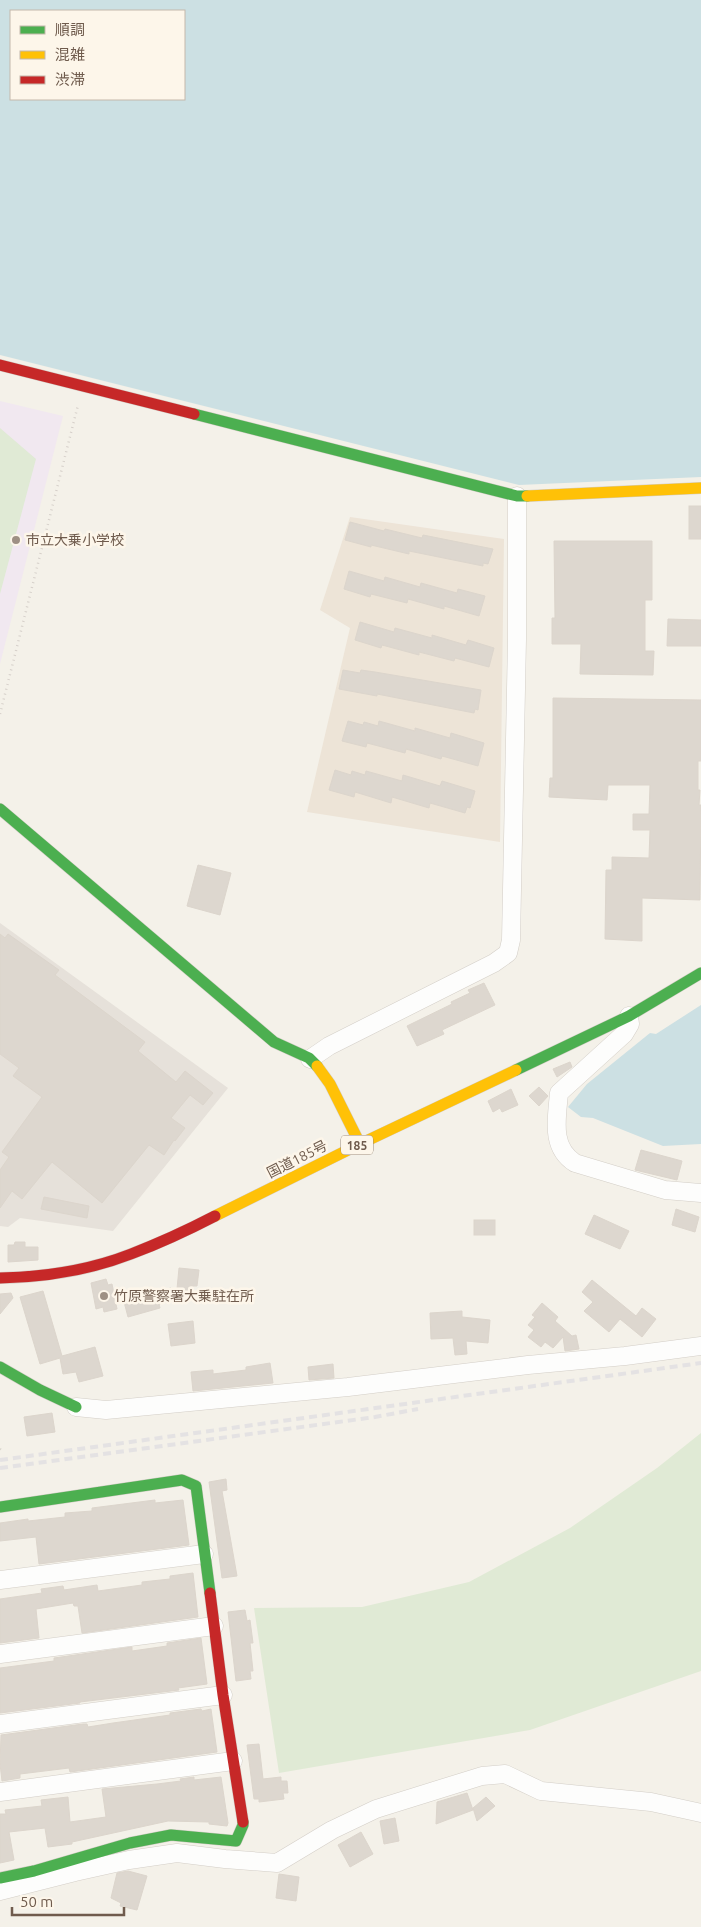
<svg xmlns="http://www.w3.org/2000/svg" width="701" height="1927" viewBox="0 0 701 1927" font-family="Ubuntu,'Noto Sans JP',sans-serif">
<rect width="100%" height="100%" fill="#f4f1e9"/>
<polygon fill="#ede4d7" points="350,517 504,539 500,842 307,812 350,628 320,610"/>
<polygon fill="#e6e1da" points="0,923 228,1088 113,1231 20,1218 8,1227 0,1226"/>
<polygon fill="#f1e8f0" points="0,401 63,416 0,664"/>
<g fill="#e0ead5">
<polygon points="0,428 36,459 0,594"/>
<polygon points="701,1433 701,1671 530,1730 279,1773 254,1608 362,1607 469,1582 570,1528 657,1468"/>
</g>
<g fill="#cce0e3" fill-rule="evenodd">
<path d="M0,0H701V477L519,485L0,355ZM11,11H184V99H11Z"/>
<polygon points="701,1005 701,1144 663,1146 593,1118 581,1117 568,1107 587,1084 650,1033 656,1034"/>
</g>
<g fill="#ddd7cf" stroke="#dcd5cc">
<rect x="689" y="506" width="12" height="33"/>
<polygon points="350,522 384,531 385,529 422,538 423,535 493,549 488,564 483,563 483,566 409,551 409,554 371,545 371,547 345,540"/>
<polygon points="554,541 652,541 652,600 645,600 645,651 654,651 653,675 580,674 581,644 552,644 552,618 555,618"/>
<polygon points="349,571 384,581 385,577 420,587 421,583 457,593 458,589 485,596 479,616 444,606 444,609 408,599 407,603 371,594 370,597 344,589"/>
<polygon points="668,619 701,620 701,646 667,646"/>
<polygon points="360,622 394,632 395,628 432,638 432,635 466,645 468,640 494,648 489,667 455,658 454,661 419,652 419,655 382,645 381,648 355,640"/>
<polygon points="343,670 360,673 361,670 375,672 481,690 478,710 475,709 474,713 377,694 377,696 339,689"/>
<polygon points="553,698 701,700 701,761 698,761 698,790 700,790 699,805 701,805 700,900 642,898 642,941 605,939 606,870 612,870 612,857 649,858 650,830 633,830 633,814 649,814 650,785 608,785 607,800 549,797 550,778 553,778"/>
<polygon points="348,721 363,725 364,722 378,726 379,721 415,731 415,728 450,738 451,733 484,743 478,766 442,756 441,759 406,749 405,753 367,743 366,747 342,741"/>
<polygon points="335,770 351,775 352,771 365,775 366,771 402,781 403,775 440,786 442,781 475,791 470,808 467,807 465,813 430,803 429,808 392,797 391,803 355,792 354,797 329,790"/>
<polygon points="198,865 231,873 220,915 187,906"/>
<polygon points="0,934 5,938 8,934 59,970 55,975 145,1042 138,1051 176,1082 185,1071 213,1093 203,1105 190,1095 171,1118 185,1128 175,1141 174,1140 164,1155 149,1145 102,1203 52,1162 22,1199 12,1191 0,1208 0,1170 9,1157 2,1152 42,1097 13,1076 19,1068 0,1054"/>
<polygon points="484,983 495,1005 442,1030 444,1034 417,1046 407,1026 452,1004 451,1002 470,993 468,990"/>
<polygon points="570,1062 572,1067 557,1077 553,1069"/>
<polygon points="539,1087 548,1096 539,1106 529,1096"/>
<polygon points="511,1089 518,1105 502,1112 500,1108 493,1112 488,1101"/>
<polygon points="641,1150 682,1161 677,1180 635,1170"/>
<polygon points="44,1197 89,1206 87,1218 41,1209"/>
<polygon points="676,1209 699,1217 695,1232 672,1225"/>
<polygon points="594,1215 629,1231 620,1249 585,1234"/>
<rect x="474" y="1220" width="21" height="15"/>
<polygon points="15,1242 25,1242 25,1247 38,1247 38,1260 8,1262 8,1245 14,1245"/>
<polygon points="179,1268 199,1270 197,1286 190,1286 189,1291 177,1289"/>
<polygon points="106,1279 108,1285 112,1284 117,1309 104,1312 103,1307 96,1309 91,1283"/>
<polygon points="592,1280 636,1316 642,1308 656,1319 642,1337 620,1319 609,1332 584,1311 593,1302 582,1292"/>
<polygon points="171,1288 175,1300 159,1304 160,1308 128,1317 123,1298 154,1289 155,1292"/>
<polygon points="43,1291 62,1356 95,1347 103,1376 79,1382 76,1372 63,1374 60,1358 40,1364 20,1297"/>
<polygon points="11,1293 13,1298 0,1314 0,1294"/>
<polygon points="542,1303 558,1317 555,1321 572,1336 576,1335 579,1349 565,1351 563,1337 553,1348 545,1342 541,1347 528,1337 534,1330 528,1325 535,1317 532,1315"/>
<polygon points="462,1311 462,1317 490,1320 488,1343 466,1341 467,1354 455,1355 453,1338 431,1339 430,1313"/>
<polygon points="193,1321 195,1343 171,1346 168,1324"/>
<polygon points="270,1363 273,1383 193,1391 191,1372 213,1370 213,1374 246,1370 246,1367"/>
<polygon points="333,1364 334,1378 309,1380 308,1367"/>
<polygon points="52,1413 55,1432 27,1436 24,1417"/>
<polygon points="226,1479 227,1490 222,1491 237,1576 222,1578 209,1482"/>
<polygon points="155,1500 155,1503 183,1500 189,1545 39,1564 36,1537 0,1541 0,1523 28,1519 28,1521 65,1517 65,1513 92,1511 92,1508"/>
<polygon points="193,1573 198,1617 82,1633 78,1606 74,1606 73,1603 36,1609 39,1638 0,1643 0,1599 42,1593 41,1589 63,1586 64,1590 97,1585 98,1591 142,1585 142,1582 170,1579 170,1576"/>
<polygon points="245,1610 247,1621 250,1620 253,1643 250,1643 253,1671 250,1671 251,1679 236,1681 228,1612"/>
<polygon points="201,1638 207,1684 178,1688 179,1690 80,1702 80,1703 0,1713 0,1668 54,1661 54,1658 132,1647 132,1651 167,1646 167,1643"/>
<polygon points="201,1709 202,1711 211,1709 217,1752 70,1772 69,1768 20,1774 20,1778 2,1781 0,1764 1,1735 83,1724 87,1724 88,1727 113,1723 170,1715 170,1713"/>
<polygon points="259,1744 263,1779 281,1777 281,1781 287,1781 288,1793 283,1793 284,1799 259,1802 259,1799 254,1799 247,1745"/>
<polygon points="194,1777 194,1780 221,1777 228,1823 227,1826 209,1824 209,1822 168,1821 72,1842 72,1844 48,1847 45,1828 9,1832 14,1860 0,1863 0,1814 6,1814 5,1810 42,1806 41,1800 68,1797 70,1822 106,1817 102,1789 157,1784 181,1781 180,1779"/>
<polygon points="467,1793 473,1810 436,1824 437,1802"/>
<polygon points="486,1797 495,1806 477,1821 473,1808"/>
<polygon points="395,1818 399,1841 384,1844 380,1821"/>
<polygon points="361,1832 373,1854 350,1867 338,1845"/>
<polygon points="128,1871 147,1876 137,1910 120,1906 121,1903 111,1898 117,1873"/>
<polygon points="279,1874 299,1877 296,1901 276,1898"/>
</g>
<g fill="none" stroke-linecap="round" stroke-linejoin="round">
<defs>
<g id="street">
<path d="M629,1016L630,1024L624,1034L559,1093C557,1118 550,1147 575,1163L665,1190L701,1193"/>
<polyline points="310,1059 329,1046 494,963 508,953 511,940 517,639 517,496"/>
<polyline points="76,1407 106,1410 348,1387 528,1365 625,1356 701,1346"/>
<polyline points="0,1580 204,1554"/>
<polyline points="0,1654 214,1626"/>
<polyline points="0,1724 223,1695"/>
<polyline points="0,1792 233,1761"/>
<polyline points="0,1891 75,1872 129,1860 177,1853 225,1859 277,1863 332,1830 376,1809 482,1776 505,1774 541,1791 651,1802 701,1813"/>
</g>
<g id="fast">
<polyline points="194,414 517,496 527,496"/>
<polyline points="0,809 274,1042 309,1058 317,1066"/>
<polyline points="516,1070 629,1016 701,973"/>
<polyline points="0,1367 40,1390 76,1407"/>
<polyline points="0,1507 182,1480 196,1486 210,1593"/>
<polyline points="0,1878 34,1871 130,1843 171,1835 236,1841 243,1825 243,1822"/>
</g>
<g id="slow">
<polyline points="527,496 701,488"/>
<polyline points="317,1066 330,1084 360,1144"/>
<polyline points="215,1216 360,1144 516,1070"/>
</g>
<g id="jam">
<polyline points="0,365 194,414"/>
<path d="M0,1278C44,1277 90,1270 131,1254C160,1243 188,1230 215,1216"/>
<polyline points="210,1593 223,1695 243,1822"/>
</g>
</defs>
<use href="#street" stroke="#d3cec7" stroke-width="19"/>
<use href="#fast" stroke="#d3cdc6" stroke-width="12"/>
<use href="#slow" stroke="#d3cdc6" stroke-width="12"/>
<use href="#jam" stroke="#d3cdc6" stroke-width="12"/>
<g stroke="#d6d0ca" stroke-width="2.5" stroke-dasharray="1 4" stroke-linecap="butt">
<polyline points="0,714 78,405"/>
<polyline points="0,1449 1,1450"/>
</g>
<use href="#street" stroke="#fdfdfc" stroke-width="18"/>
<use href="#fast" stroke="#4caf50" stroke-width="11"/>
<use href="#slow" stroke="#ffc107" stroke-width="11"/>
<use href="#jam" stroke="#c62828" stroke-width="11"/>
<g stroke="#e4e2e3" stroke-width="4" stroke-dasharray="8 5" stroke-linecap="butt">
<polyline points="0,1460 701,1363"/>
<polyline points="0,1468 375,1417 418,1409"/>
</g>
</g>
<g fill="#9e9084" stroke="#fdf6ea" stroke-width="2">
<circle cx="16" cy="540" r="5"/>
<circle cx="104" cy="1296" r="5"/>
</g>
<g text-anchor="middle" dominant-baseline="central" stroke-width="5" stroke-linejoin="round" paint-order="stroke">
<rect fill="#fdf6ea" stroke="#9a8a7c" stroke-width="1" x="341" y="1135.5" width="32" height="19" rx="4"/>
<g font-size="12" font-weight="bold" fill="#6f5b4d">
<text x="357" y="1145">185</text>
</g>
<g font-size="14" fill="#6f5b4d" stroke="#fdf6ea" text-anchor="start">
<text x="26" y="540">市立大乗小学校</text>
<text x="114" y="1296">竹原警察署大乗駐在所</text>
</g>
<g font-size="14" fill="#6f5b4d" stroke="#fdf6ea">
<text transform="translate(297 1159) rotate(-27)">国道185号</text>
</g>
</g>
<rect x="10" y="10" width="175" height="90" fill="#fdf6ea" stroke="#c4b8ab"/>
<rect x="20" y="26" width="25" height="8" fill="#4caf50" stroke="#c4b8ab"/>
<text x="55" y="35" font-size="15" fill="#6f5b4d">順調</text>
<rect x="20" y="51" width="25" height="8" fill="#ffc107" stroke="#c4b8ab"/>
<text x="55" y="60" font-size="15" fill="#6f5b4d">混雑</text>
<rect x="20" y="76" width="25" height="8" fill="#c62828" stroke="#c4b8ab"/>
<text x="55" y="85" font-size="15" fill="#6f5b4d">渋滞</text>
<path d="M12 1907v8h112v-8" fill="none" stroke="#6f5b4d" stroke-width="2.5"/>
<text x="20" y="1907" font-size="15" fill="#6f5b4d" stroke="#fdf6ea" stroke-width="4" paint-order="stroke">50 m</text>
</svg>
